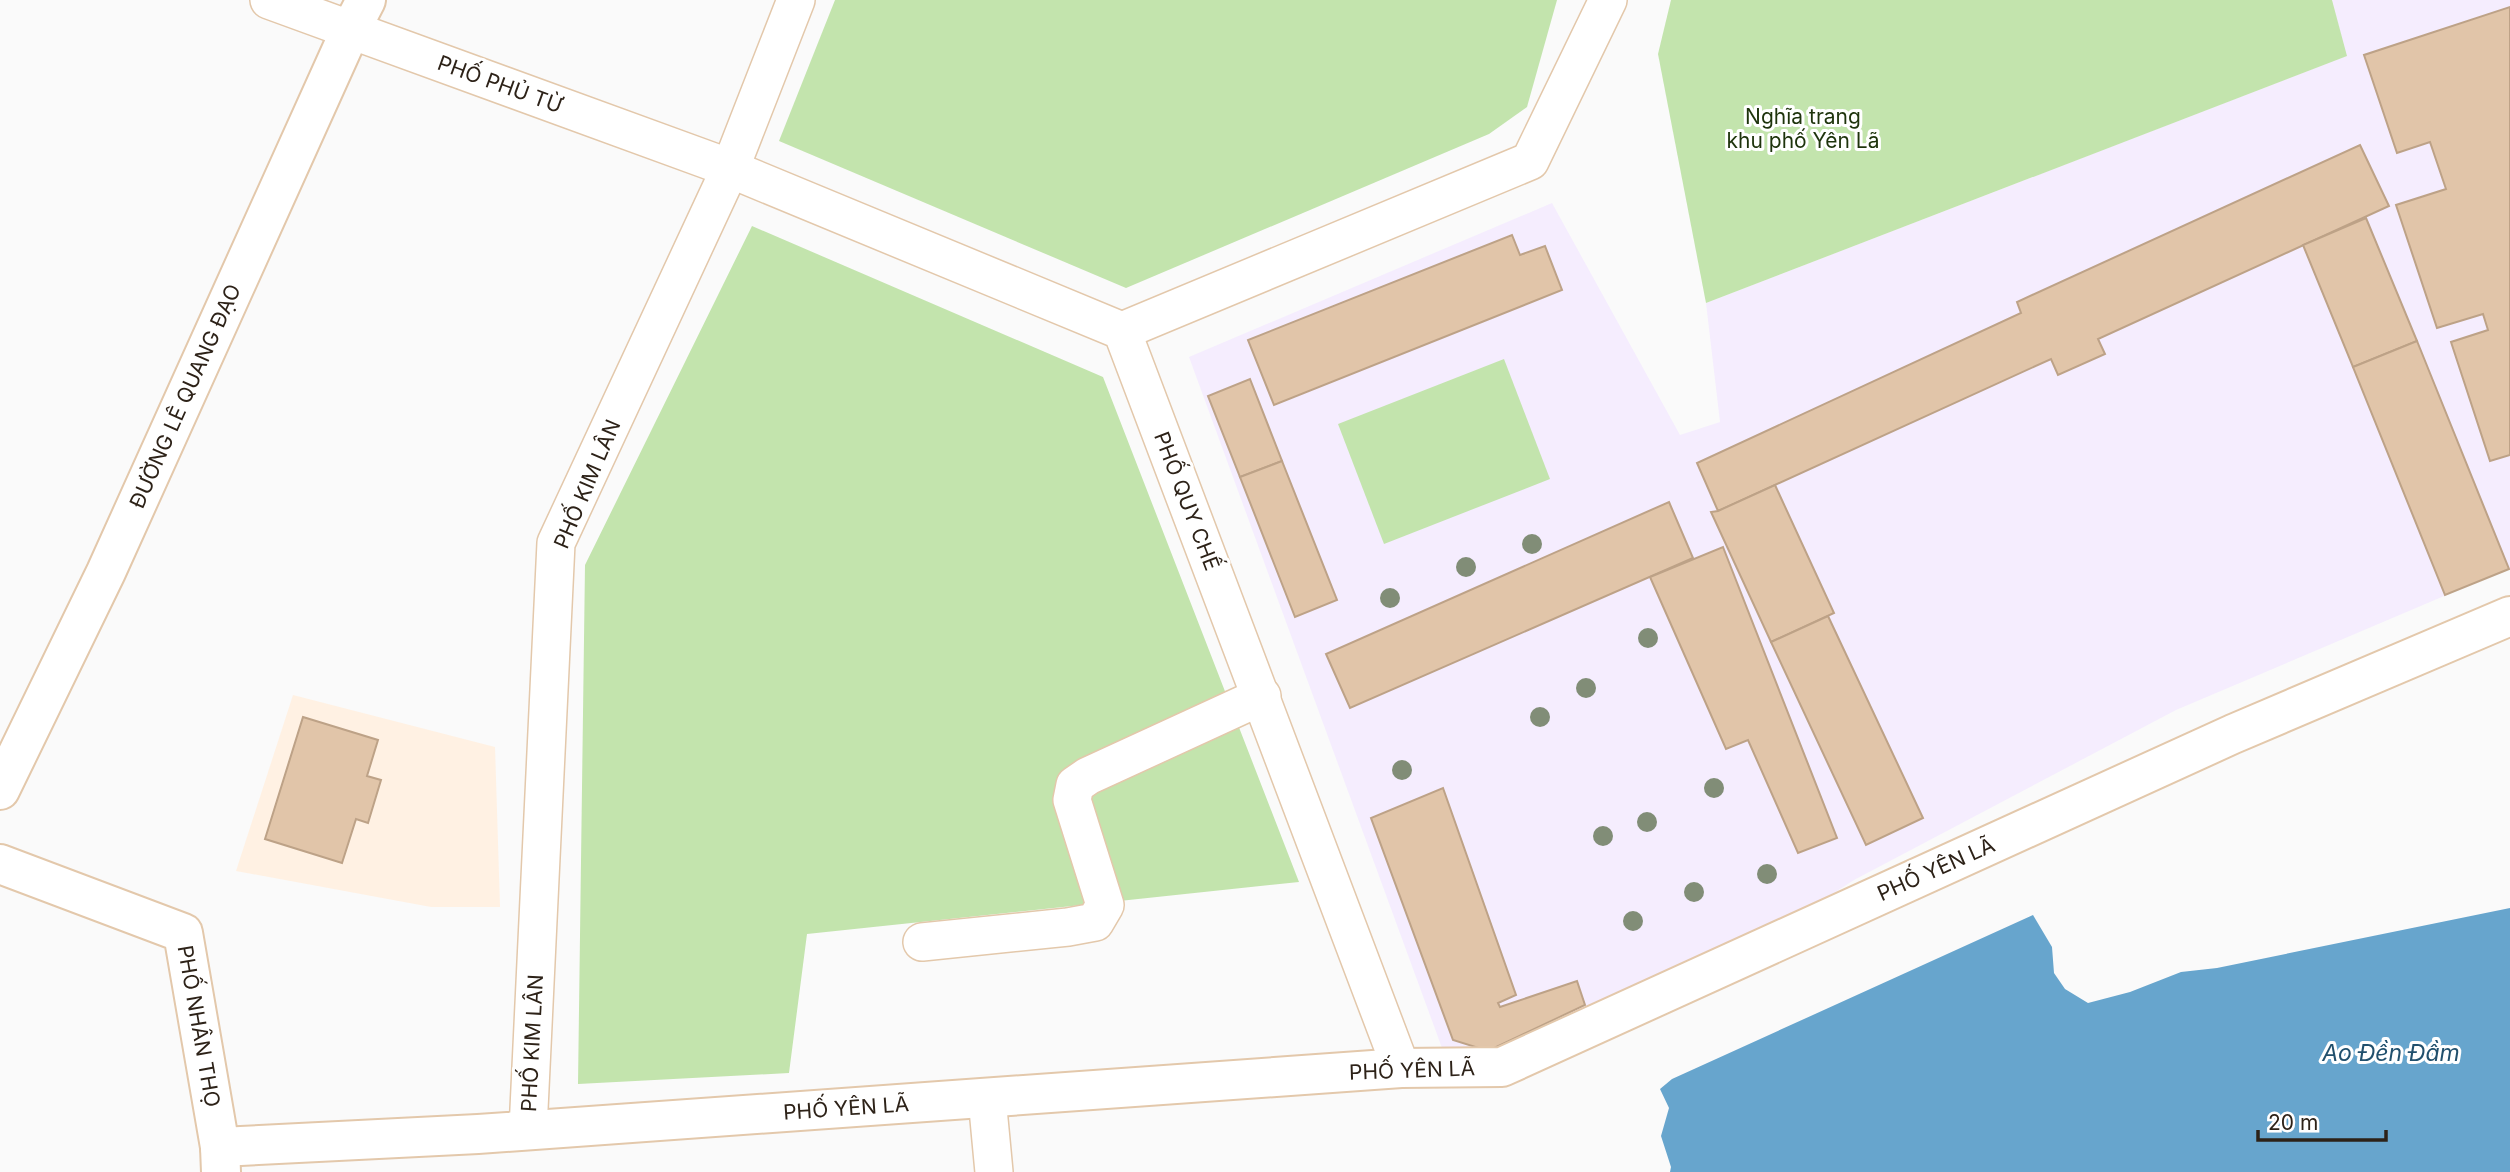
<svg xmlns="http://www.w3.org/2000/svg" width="2510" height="1172" viewBox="0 0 2510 1172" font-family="Inter,sans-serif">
<rect width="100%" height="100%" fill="#fafafa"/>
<polygon fill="#fff1e3" points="293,695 495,747 500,907 431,907 236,871"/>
<polygon fill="#f5edfe" points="2332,0 2510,0 2510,568 2176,710 1854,880 1753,945 1495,1063 1442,1048 1189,357 1552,203 1680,435 1720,422 1706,303 2346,56"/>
<g fill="#c3e4ad">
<polygon points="835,0 1557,0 1527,107 1489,134 1126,288 779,141"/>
<polygon points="1671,0 2332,0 2347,56 1706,303 1658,54"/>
<polygon points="752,226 1103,377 1299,882 807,934 789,1073 578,1084 585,565"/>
<polygon points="1504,359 1550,479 1384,544 1338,424"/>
</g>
<polygon fill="#67a5cd" points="2510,908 2510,1172 1670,1172 1671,1167 1661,1136 1669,1108 1660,1089 1672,1079 2033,915 2052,947 2054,973 2065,989 2088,1003 2130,992 2181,972 2217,968"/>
<g fill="#e1c5a9" stroke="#bda287" stroke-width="2">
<polygon points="2510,7 2510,455 2490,461 2451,342 2488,330 2483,314 2437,328 2396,205 2446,189 2430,142 2397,153 2364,55"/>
<polygon points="2360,145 2389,206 2098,339 2105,354 2058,375 2051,359 1718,511 1697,463 2021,313 2017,302"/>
<polygon points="2366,218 2417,341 2353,367 2303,245"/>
<polygon points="1512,235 1520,255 1545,246 1562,290 1274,405 1248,340"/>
<polygon points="2417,341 2509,569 2445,595 2353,367"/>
<polygon points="1250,379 1282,461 1240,477 1208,396"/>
<polygon points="1282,461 1337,600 1295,617 1240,477"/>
<polygon points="1775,485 1834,613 1771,642 1711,512 1718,511"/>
<polygon points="1669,502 1693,558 1350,708 1326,654"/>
<polygon points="1723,547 1837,838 1798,853 1748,740 1726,749 1650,577"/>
<polygon points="1828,616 1923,818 1866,845 1771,642"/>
<polygon points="303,717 378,740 367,776 381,780 368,823 356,819 342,863 265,839"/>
<polygon points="1443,788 1516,995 1498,1003 1500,1007 1577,981 1585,1005 1488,1051 1453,1040 1371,818"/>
</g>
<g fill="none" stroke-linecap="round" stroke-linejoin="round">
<defs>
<g id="minor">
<polyline points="269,0 716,163 1122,331 1401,1068"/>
<polyline points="1122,331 1530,161 1608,0"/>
<polyline points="922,942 1068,927 1095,922 1105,905 1072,800 1075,785 1088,776 1262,696"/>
<polyline points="987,1098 994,1172"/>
<polyline points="528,1130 556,543 730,169 796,0"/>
</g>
<polyline id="tertiary" points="220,1147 478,1134 1401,1068 1502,1067 2233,734 2510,616"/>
<g id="secondary">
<polyline points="0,790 106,572 351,29 366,0"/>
<polyline points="0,864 183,933 220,1147 221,1172"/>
</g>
</defs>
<use href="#minor" stroke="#e3c8ab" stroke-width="40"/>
<use href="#tertiary" stroke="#e3c8ab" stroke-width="42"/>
<use href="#secondary" stroke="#e3c8ab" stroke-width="42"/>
<use href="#minor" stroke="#fff" stroke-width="37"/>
<use href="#tertiary" stroke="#fff" stroke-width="38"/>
<use href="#secondary" stroke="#fff" stroke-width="38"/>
</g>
<g fill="#818d77">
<circle cx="1532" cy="544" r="10"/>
<circle cx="1466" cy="567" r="10"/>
<circle cx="1390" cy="598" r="10"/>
<circle cx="1648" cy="638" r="10"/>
<circle cx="1586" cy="688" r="10"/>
<circle cx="1540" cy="717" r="10"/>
<circle cx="1402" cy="770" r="10"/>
<circle cx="1714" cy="788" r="10"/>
<circle cx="1647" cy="822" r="10"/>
<circle cx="1603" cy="836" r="10"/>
<circle cx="1767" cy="874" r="10"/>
<circle cx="1694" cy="892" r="10"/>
<circle cx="1633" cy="921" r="10"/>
</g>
<g text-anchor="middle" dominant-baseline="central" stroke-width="6" stroke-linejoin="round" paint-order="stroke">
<g font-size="21" fill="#2d2218" stroke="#fff">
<text transform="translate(500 84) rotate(20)">PHỐ PHỦ TỪ</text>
<text transform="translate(185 396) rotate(-66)">ĐƯỜNG LÊ QUANG ĐẠO</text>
<text transform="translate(587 484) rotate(-67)">PHỐ KIM LÂN</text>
<text transform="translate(1187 501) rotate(69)">PHỐ QUY CHẾ</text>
<text transform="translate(1936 869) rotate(-24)">PHỐ YÊN LÃ</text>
<text transform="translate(199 1026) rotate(80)">PHỐ NHÂN THỌ</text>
<text transform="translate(532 1043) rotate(-87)">PHỐ KIM LÂN</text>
<text transform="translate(1412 1070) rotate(-2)">PHỐ YÊN LÃ</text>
<text transform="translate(846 1108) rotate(-4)">PHỐ YÊN LÃ</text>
</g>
<g font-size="21" fill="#1e340c" stroke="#fff">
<text x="1803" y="116">Nghĩa trang<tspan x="1803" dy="24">khu phố Yên Lã</tspan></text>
</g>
<g font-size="23" font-style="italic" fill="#21506d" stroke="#fff">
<text x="2391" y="1053">Ao Đền Đầm</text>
</g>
</g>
<path d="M2258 1130v10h128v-10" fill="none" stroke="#2d2218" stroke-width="3.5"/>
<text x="2268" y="1130" font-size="21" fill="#2d2218" stroke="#ffffff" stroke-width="5" paint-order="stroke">20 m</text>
</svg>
